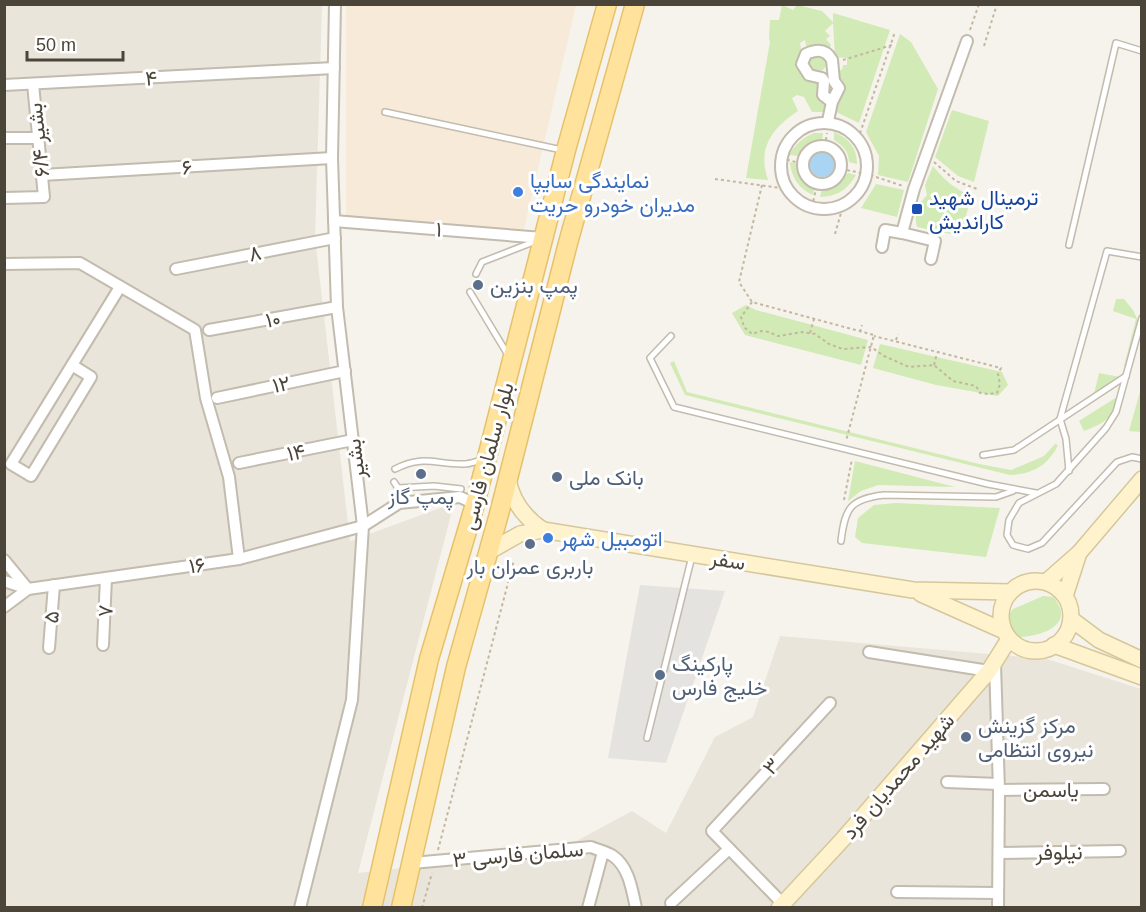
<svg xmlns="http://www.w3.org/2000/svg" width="1146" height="912" viewBox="0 0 1146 912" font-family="Arial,Vazirmatn,sans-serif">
<rect width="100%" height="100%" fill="#f6f3ec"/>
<polygon fill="#eae5da" points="5,5 322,5 315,238 350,541 454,503 358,873 558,851 632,811 666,833 715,737 753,717 780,636 1047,659 1141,689 1141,907 5,908"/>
<polygon fill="#f7ead8" points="346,5 576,5 523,233 346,218"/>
<g fill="#d2eab5">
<path d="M782,5L793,10L797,5L822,11L833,22V13L890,30L859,123L836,112L837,69L842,70L843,65H847V58L835,57L833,23L825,31L830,36L826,39L831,45L828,50L807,49L805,40L800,43L802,54L799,62C814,76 828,89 826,112H812L804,97L797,95L792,98L798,111C772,128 757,148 768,180L746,178L770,42L769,38L770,20H779Z"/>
<polygon points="900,34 911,42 938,89 908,182 878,175 879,156 866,132"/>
<polygon points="810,55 824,56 826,66 823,70 814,73 807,66"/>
<polygon points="952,110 989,121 974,182 958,176 935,157"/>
<path d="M834,132C849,139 857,147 857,164L849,162C848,150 843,146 834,140Z"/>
<path d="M814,133H823L822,142C811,139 804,147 798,156L789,155C796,144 802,138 814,133Z"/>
<path d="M790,162L798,164C801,175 805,180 815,186L813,195C799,189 791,177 790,162Z"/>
<path d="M933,166C944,180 955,189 971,196L961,236L917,227C913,215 919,204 927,195L925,185Z"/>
<path d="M848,173L856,175C847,190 838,196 820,197L822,189L835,185Z"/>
<polygon points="876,184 904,190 897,217 861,208"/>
<polygon points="1116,299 1124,299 1133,310 1139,323 1128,366 1124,366 1136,319 1113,311"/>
<polygon points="746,305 756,310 868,340 861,365 745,335 732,313"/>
<polygon points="880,344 1002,372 1008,385 998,396 936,385 873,368"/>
<path d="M674,361L687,392L979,464L1011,470L1044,456L1055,444L1058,445C1048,466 1032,474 1010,475L685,395L670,363Z"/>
<polygon points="1099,373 1120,377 1094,394"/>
<polygon points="1141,388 1141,432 1129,431"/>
<path d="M1120,395C1114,417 1105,423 1084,431L1079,421Z"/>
<polygon points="855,461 955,487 878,485 861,491 848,501"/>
<polygon points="896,503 1000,508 986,557 862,543 855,537 858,518 874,505"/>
<path d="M1043,596L1054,597C1056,601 1060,606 1061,611C1064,630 1033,637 1019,637L1010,626L1008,615L1013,609Z"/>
</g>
<polygon fill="#e5e3e0" points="640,585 725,591 666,763 608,758"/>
<circle fill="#a9d4f2" cx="822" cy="164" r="13"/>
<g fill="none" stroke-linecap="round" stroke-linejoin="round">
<defs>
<g id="lane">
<polyline points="385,112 562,150"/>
<polyline points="1069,245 1116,43 1142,51"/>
<polyline points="476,274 482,262 536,241"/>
<polyline points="470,292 508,355"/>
<polyline points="1142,318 1116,412 1106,428 1056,484 1019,503 1009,520 1007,535 1013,545 1028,549 1042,543 1117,462 1132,457 1142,459"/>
<polyline points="671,336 650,358 674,407 988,484 1036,493"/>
<polyline points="983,455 1014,450 1126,376"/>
<path d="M395,469C425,454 436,465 465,464C470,464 477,461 482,460"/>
<polyline points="1069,471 1066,439 1060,419 1107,251 1142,257"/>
<polyline points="394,482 398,488 434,486 461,489"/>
<path d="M841,541C845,508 850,499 884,495L996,497L1013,491"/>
<polyline points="647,738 692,556"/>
</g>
<g id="street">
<polyline points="4,85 334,68"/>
<path d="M828,121L832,102L823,95L824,81L822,78L809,75L802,64L806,54C817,49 826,49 832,60L834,81L839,88L832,102"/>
<circle cx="824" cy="166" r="43"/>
<polyline points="4,138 38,138"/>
<circle cx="822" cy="165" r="19"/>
<polyline points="42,175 332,158"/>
<polyline points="4,198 44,197 33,84"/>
<polyline points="334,221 543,238"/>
<polyline points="902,233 935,241 931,259"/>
<polyline points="882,247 885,230 902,233 914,189 967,41"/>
<polyline points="4,264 80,263 195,330 206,398 229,477 239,559"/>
<polyline points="176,269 335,238"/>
<polyline points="209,330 337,307"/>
<polyline points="72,365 91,377 31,476 11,464 120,287"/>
<polyline points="217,398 345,371"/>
<polyline points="239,463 353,440"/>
<polyline points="4,560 27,588"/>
<polyline points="4,581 28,589 239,559 363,526 399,503 460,497 475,504"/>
<polyline points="4,607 28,589"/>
<polyline points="103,645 106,578"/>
<polyline points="49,648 54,585"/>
<polyline points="869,652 989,671"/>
<polyline points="995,664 999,790 998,908"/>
<polyline points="947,782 998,784"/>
<polyline points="999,790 1104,789"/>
<polyline points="999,853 1120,851"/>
<path d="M412,863L591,847C598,850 607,852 613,856C629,867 632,890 636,908"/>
<polyline points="897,892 998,893"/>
<polyline points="671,903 729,849"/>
<polyline points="783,904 712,831 830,703"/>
<polyline points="300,908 352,700 363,526 337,307 332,158 335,4"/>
<polyline points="588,908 603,852"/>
</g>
<g id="secondary">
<path d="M508,479C512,501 525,518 543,530"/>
<polyline points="488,552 520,534 543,530 913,590 1010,592"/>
<circle cx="1036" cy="616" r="35"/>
<polyline points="1046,582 1079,553 1142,479"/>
<polyline points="921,594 1004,631"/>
<polyline points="1065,596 1078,556"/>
<polyline points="1071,619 1099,640 1142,660"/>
<polyline points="1054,645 1142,677"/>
<polyline points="779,908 844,838 989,671 1009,639"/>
</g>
<g id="primary">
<polyline points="372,908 429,659 475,504 566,150 607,4"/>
<polyline points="401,908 456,667 499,514 568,243 635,4"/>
</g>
</defs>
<use href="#lane" stroke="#c2bbae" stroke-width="8"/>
<use href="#street" stroke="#c2bbae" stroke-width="14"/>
<use href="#secondary" stroke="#d6c79b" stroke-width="18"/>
<use href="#primary" stroke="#e6c16a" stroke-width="21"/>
<g stroke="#c4b79f" stroke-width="2" stroke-dasharray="3 3" stroke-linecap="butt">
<polyline points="970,30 979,4"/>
<polyline points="984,46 997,4"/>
<polyline points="843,60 892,45"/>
<polyline points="858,139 895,32"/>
<polyline points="825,146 827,133"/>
<polyline points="781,158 803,164"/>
<polyline points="934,162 956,181 977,189"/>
<polyline points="841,169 867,174 903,186"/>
<polyline points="715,179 788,189"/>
<polyline points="762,185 739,282 752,302 874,335 846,441"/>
<polyline points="812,207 817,184"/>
<polyline points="835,234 843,206"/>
<polyline points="752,302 741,317 744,327 752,334 761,331 769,332 778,336 802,332 815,334 829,344 843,349 871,347 884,356 909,367 934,365 953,381 976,386 980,393 988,394 997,393 1000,384 998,374 1001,368 874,336"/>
<polyline points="860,332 862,325"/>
<polyline points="810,333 814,319"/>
<polyline points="896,340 898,334"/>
<polyline points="934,365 937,353"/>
<polyline points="844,500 852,459"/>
<polyline points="438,850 514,560"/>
<polyline points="422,908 432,873"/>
</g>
<use href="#lane" stroke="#fff" stroke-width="5"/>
<use href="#street" stroke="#fff" stroke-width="10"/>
<use href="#secondary" stroke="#fff3cd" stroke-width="15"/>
<use href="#primary" stroke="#ffe39c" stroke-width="18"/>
</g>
<g fill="#3f7fe0" stroke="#fff" stroke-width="2">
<circle cx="518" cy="192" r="6"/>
<circle cx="548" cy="538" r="6"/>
</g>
<rect fill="#1a4fb4" stroke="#fff" stroke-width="2" x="911" y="203" width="12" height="12" rx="3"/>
<g fill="#5c6f8a" stroke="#fff" stroke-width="2">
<circle cx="478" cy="285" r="6"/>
<circle cx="421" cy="474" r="6"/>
<circle cx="557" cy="477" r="6"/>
<circle cx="530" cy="544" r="6"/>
<circle cx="660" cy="675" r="6"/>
<circle cx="966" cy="737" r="6"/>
</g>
<g text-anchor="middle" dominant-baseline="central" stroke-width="6" stroke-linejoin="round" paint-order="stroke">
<g font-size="21" fill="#4b4439" stroke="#fff">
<text transform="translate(151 78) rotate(-3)">۴</text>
<text transform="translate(38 140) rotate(-96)">بشیر ۶/۴</text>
<text transform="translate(187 167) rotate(-3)">۶</text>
<text transform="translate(439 229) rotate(5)">۱</text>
<text transform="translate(255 253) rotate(-11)">۸</text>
<text transform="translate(273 319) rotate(-10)">۱۰</text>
<text transform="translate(281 384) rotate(-12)">۱۲</text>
<text transform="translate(296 452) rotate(-11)">۱۴</text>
<text transform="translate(487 456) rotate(-75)">بلوار سلمان فارسی</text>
<text transform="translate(355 459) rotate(-97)">بشیر</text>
<text transform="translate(728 560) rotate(9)">سفر</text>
<text transform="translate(197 565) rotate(-8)">۱۶</text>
<text transform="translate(105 611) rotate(-87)">۷</text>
<text transform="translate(51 617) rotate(-85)">۵</text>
<text transform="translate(771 766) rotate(-47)">۳</text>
<text transform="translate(898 776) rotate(-49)">شهید محمدیان فرد</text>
<text x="1051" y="789">یاسمن</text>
<text transform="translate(1059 852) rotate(-1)">نیلوفر</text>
<text transform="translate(518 854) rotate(-5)">۳ سلمان فارسی</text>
</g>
<g font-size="21" fill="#366cbe" stroke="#fff" text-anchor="start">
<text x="530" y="180">نمایندگی سایپا<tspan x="530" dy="24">مدیران خودرو حریت</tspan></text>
<text x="560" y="538">اتومبیل شهر</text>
</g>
<g font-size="21" fill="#164399" stroke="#fff" text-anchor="start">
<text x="929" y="197">ترمینال شهید<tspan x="929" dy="24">کاراندیش</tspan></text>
</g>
<g font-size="21" fill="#4e5e75" stroke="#fff" text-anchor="start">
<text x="490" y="285">پمپ بنزین</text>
<text x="569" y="477">بانک ملی</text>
<text x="421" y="496" text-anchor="middle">پمپ گاز</text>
<text x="530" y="566" text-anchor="middle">باربری عمران بار</text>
<text x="672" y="663">پارکینگ<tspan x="672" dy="24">خلیج فارس</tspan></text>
<text x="978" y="725">مرکز گزینش<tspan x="978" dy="24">نیروی انتظامی</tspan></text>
</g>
</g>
<rect width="1146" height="912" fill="none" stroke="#4b4439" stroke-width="12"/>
<path d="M27 51v9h96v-9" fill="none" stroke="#4b4439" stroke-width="3"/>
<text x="36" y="51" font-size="18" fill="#4b4439" stroke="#ffffff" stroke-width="4.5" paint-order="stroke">50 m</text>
</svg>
